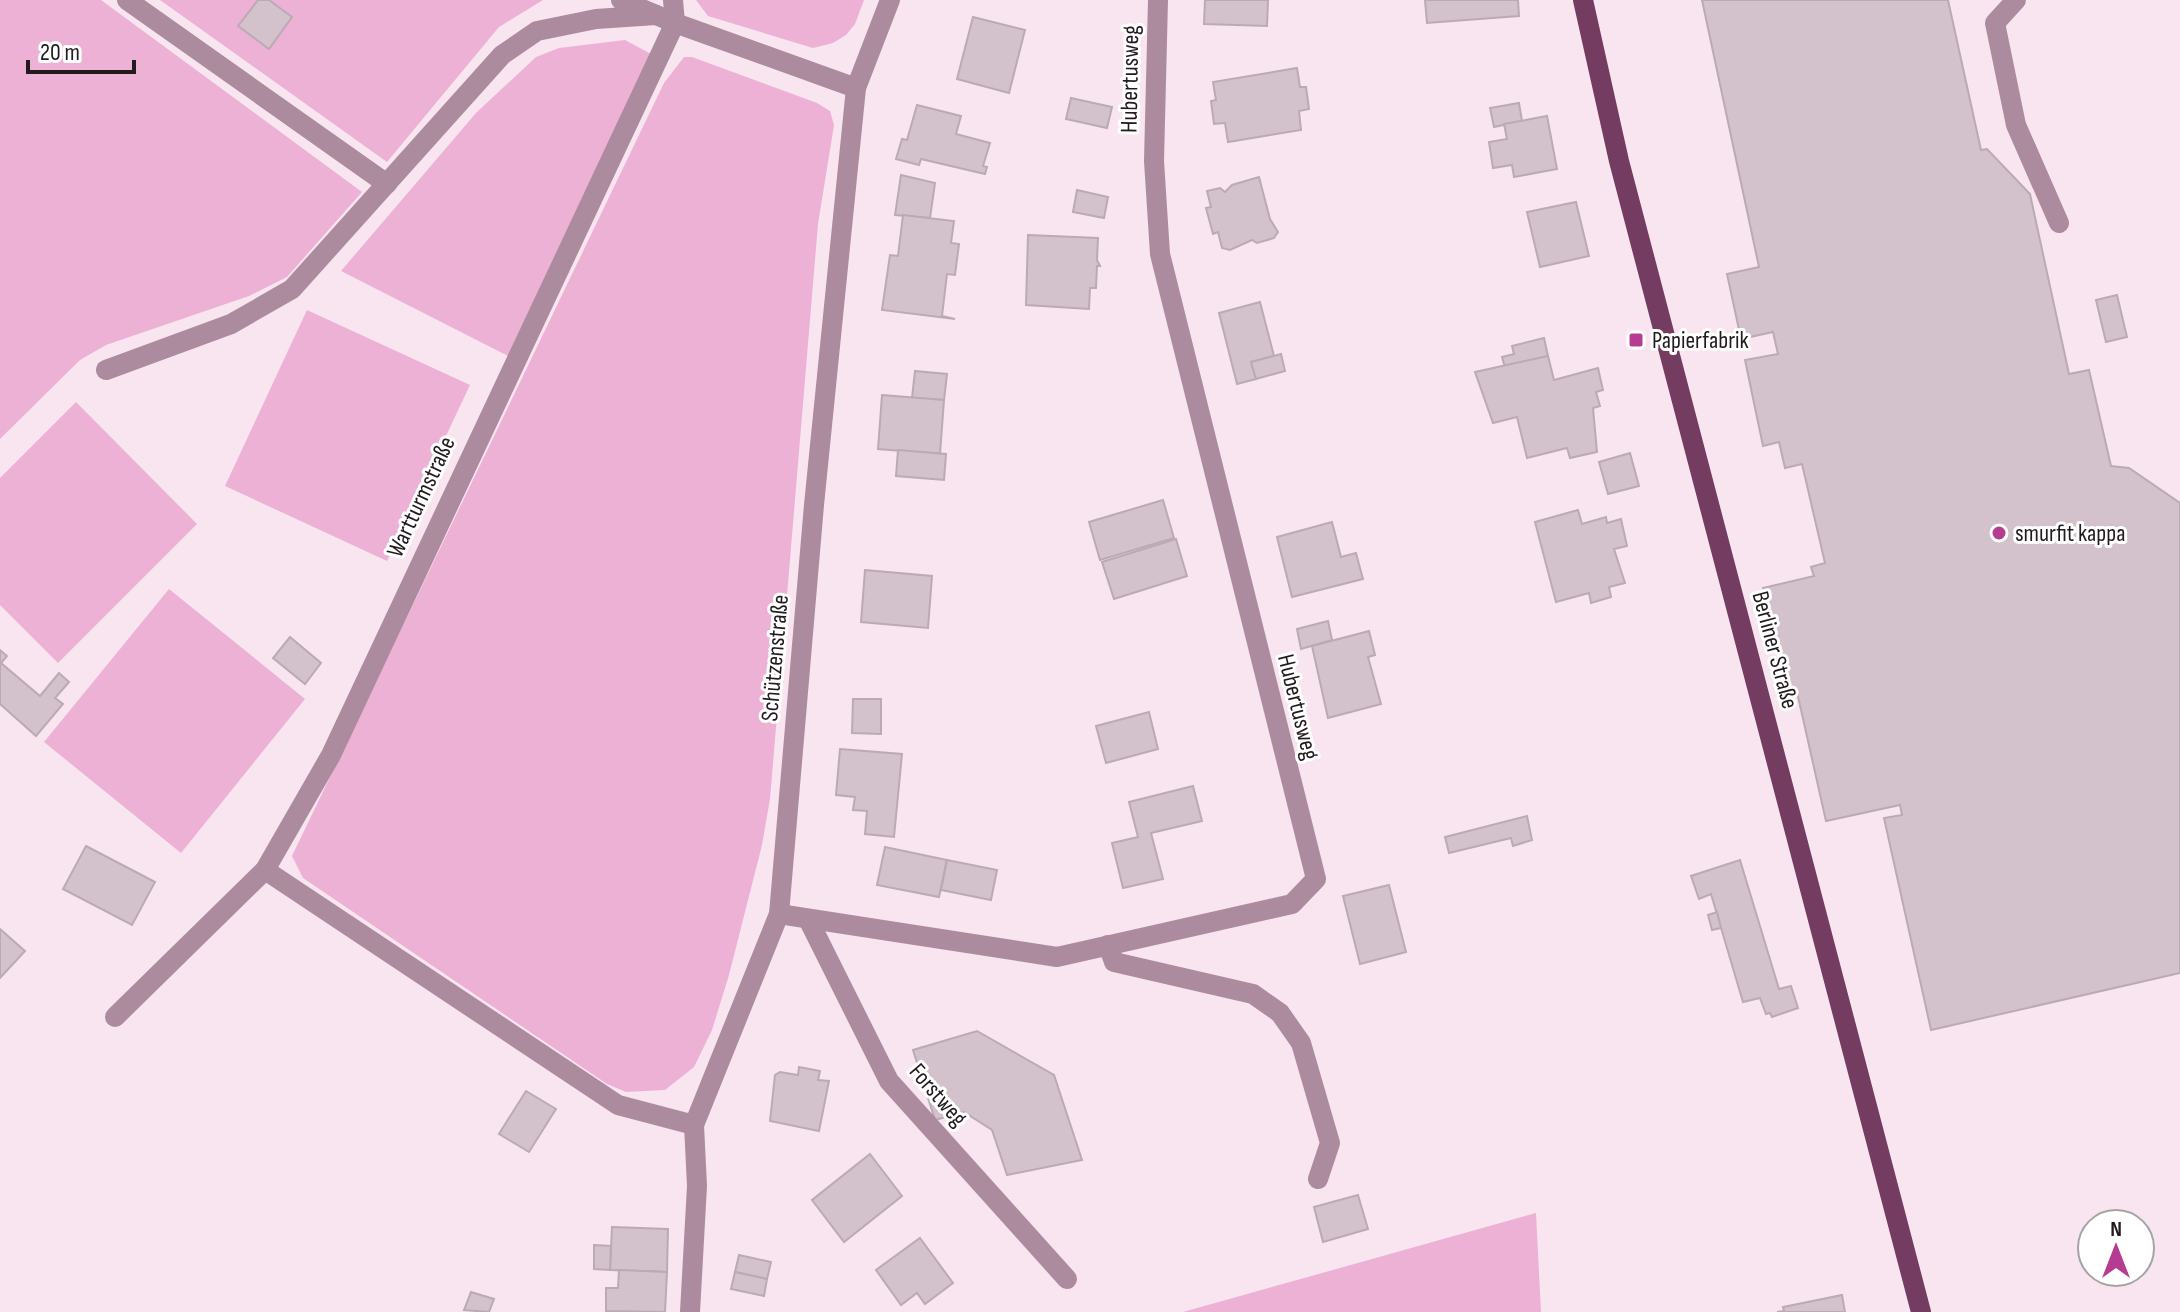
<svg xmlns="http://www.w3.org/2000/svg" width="2180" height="1312" viewBox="0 0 2180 1312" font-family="'Sofia Sans Condensed',sans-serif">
<rect width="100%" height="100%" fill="#f8e5f0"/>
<g fill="#edb1d5">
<polygon points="0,0 101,0 362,192 287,277 249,296 106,345 80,360 0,439"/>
<polygon points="160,0 543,0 499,27 387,162"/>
<polygon points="696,0 864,0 855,24 846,35 833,43 813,48 708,16"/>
<polygon points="625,40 651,54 510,357 341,271 476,113 536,57 559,48"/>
<polygon points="684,57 692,57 817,103 830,111 834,125 818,224 770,799 762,845 729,975 712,1030 694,1067 665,1090 626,1092 607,1084 303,878 292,856 664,83"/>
<polygon points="307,310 470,385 387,561 225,486"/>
<polygon points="76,402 197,524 58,663 0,605 0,478"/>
<polygon points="169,589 305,699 181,853 44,742"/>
<polygon points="1536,1213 1541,1312 1183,1312"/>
</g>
<g fill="#d3c1cb" stroke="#bbaab4" stroke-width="2">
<polygon points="258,0 269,0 292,17 269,49 238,26"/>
<polygon points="1205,0 1268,0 1267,26 1204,24"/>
<polygon points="1425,0 1518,0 1519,16 1427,23"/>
<polygon points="1702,0 1948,0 1981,150 1987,149 2030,194 2069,374 2089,370 2111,466 2129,468 2180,503 2180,973 1931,1030 1884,818 1902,815 1900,805 1826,821 1797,692 1792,693 1763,588 1814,576 1811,567 1825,563 1802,464 1785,468 1779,442 1763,446 1745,360 1778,354 1773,332 1741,339 1727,274 1759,267"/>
<polygon points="973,17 1025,30 1009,93 957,79"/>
<polygon points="1297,68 1300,87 1306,87 1309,109 1299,111 1301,130 1228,142 1225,123 1214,124 1211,101 1216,100 1213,82"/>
<polygon points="1071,98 1112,107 1107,128 1066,119"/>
<polygon points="1519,103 1522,121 1494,127 1490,108"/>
<polygon points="917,105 961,116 956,134 990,143 983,166 987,167 985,174 921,159 919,165 896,159 902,139 907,140"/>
<polygon points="1547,116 1557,169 1514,177 1512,165 1493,168 1489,142 1507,139 1504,124"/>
<polygon points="901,175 935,183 930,218 895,215"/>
<polygon points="1259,177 1270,219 1278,232 1274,238 1257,243 1252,240 1230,250 1222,248 1218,232 1213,234 1206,208 1211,207 1207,191 1220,188 1225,192 1232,185"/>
<polygon points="1077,190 1108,197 1104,218 1073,212"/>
<polygon points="1576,202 1589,256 1540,267 1527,212"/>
<polygon points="903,215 954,221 951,243 959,244 955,275 947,274 942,316 955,319 882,310 890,255 898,256"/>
<polygon points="1028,235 1098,238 1097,260 1100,266 1097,266 1096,288 1090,288 1089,309 1026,305"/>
<polygon points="2117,295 2127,337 2106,342 2096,300"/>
<polygon points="1260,302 1274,356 1251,362 1256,379 1237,384 1219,313"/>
<polygon points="1544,338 1548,356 1507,367 1504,364 1502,357 1514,354 1512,346"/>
<polygon points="1281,354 1285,371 1256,379 1251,362"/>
<polygon points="1548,356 1554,380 1598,368 1603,390 1596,392 1600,406 1593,408 1597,452 1570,458 1567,448 1527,458 1517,417 1493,423 1475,372"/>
<polygon points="915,371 947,374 944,400 912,398"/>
<polygon points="882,395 944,400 940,454 878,449"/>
<polygon points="898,450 946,454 944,480 896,476"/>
<polygon points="1630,453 1639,486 1608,494 1599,462"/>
<polygon points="1163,500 1174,538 1100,560 1089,522"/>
<polygon points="1578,510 1582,524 1606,517 1607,523 1621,519 1627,546 1614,549 1625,583 1609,587 1611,597 1591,603 1589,593 1556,602 1535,522"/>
<polygon points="1332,522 1341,557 1356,553 1363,579 1292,597 1277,537"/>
<polygon points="1176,539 1187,576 1114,599 1102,562"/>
<polygon points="865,570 932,576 928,628 861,622"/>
<polygon points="1328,621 1332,640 1301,649 1297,629"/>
<polygon points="1369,631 1375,655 1368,657 1381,704 1328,718 1312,646"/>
<polygon points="290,637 321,663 305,684 273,658"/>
<polygon points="0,650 7,656 1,663 40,696 59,673 69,682 55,698 63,704 36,736 0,704"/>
<polygon points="853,699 881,699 881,734 852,733"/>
<polygon points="1149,712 1158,749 1106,763 1096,726"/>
<polygon points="840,749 902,754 894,837 865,834 867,811 853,810 855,797 836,795"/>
<polygon points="1193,786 1202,821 1151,833 1163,879 1123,888 1112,843 1138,837 1129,802"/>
<polygon points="1527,816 1532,840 1513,846 1511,838 1449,853 1445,837"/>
<polygon points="86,846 155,882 132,925 63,889"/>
<polygon points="885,847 947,860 939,897 877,885"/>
<polygon points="947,860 997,870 991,900 941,890"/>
<polygon points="1740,860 1779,989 1791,986 1798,1008 1772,1017 1770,1013 1766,1014 1760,998 1743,1002 1711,894 1699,899 1691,876"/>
<polygon points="1389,885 1406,952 1360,964 1343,896"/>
<polygon points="1717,912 1721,928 1712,930 1708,915"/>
<polygon points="0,929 25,951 0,978"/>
<polygon points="977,1031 1054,1075 1082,1160 1007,1175 992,1130 964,1112 935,1120 913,1050"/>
<polygon points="799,1067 820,1071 818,1080 829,1081 819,1131 770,1121 775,1075 780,1072 798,1075"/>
<polygon points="526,1091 556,1109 529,1152 499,1134"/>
<polygon points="870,1154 902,1196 844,1242 812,1200"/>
<polygon points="1358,1195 1368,1229 1323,1242 1314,1207"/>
<polygon points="612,1227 668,1229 667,1272 610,1270"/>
<polygon points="920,1238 953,1283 925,1304 917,1293 901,1305 876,1270"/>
<polygon points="594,1245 611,1246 610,1270 594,1269"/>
<polygon points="739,1255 771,1262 767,1279 735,1272"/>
<polygon points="619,1270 667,1272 665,1312 606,1311 606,1288 618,1288"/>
<polygon points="735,1272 767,1279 764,1296 731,1289"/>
<polygon points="471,1292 494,1299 489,1312 464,1310"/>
<polygon points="1842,1295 1845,1312 1777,1312 1784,1311 1783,1307"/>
</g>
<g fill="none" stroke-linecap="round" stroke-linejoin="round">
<g stroke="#ac8b9f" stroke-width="20">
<polyline points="127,0 387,184"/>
<polyline points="621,0 675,23 856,88"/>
<polyline points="2016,0 1995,23 2016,125 2059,223"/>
<polyline points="106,370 231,324 292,289 502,55 537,31 596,19 656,15"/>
<polyline points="265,870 618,1105 694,1125"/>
<polyline points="779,914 1057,957 1292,904 1316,879 1160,254 1154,161 1158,0"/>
<polyline points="808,919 889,1081 1067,1279"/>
<polyline points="1108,945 1114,962 1253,994 1280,1013 1301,1043 1330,1143 1318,1179"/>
<polyline points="115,1017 265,870 331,755 675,23 673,0"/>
<polyline points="690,1312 697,1186 694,1125 779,914 814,505 856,88 890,0"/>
</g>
<polyline stroke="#733c60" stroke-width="20" points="1583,0 1619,161 1921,1312"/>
</g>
<g fill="#b53c90" stroke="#fff" stroke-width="3">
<rect x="1628" y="332" width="16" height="16" rx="4"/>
<circle cx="1999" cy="533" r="8"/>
</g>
<g text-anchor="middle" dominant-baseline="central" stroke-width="6" stroke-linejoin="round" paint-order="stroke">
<g font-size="24" fill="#211a1e" stroke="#fff">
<text transform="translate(1130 79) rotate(-89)">Hubertusweg</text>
<text transform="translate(421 497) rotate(-65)">Wartturmstraße</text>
<text transform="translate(1775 650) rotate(75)">Berliner Straße</text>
<text transform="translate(775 658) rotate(-85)">Schützenstraße</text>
<text transform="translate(1298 707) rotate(76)">Hubertusweg</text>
<text transform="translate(938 1095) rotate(49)">Forstweg</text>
</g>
<g font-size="24" fill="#211a1e" stroke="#fff" text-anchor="start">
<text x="1652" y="340">Papierfabrik</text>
<text x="2015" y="533">smurfit kappa</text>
</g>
</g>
<g transform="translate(2116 1248)"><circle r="38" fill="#ffffff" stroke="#a6a3a5" stroke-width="2"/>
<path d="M0-6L14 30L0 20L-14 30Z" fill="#b53c90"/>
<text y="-12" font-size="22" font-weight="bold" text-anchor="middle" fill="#211a1e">N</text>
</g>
<path d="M28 60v12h106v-12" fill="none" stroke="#211a1e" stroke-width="4"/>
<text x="40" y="60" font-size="24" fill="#211a1e" stroke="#ffffff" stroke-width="6" paint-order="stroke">20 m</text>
</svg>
